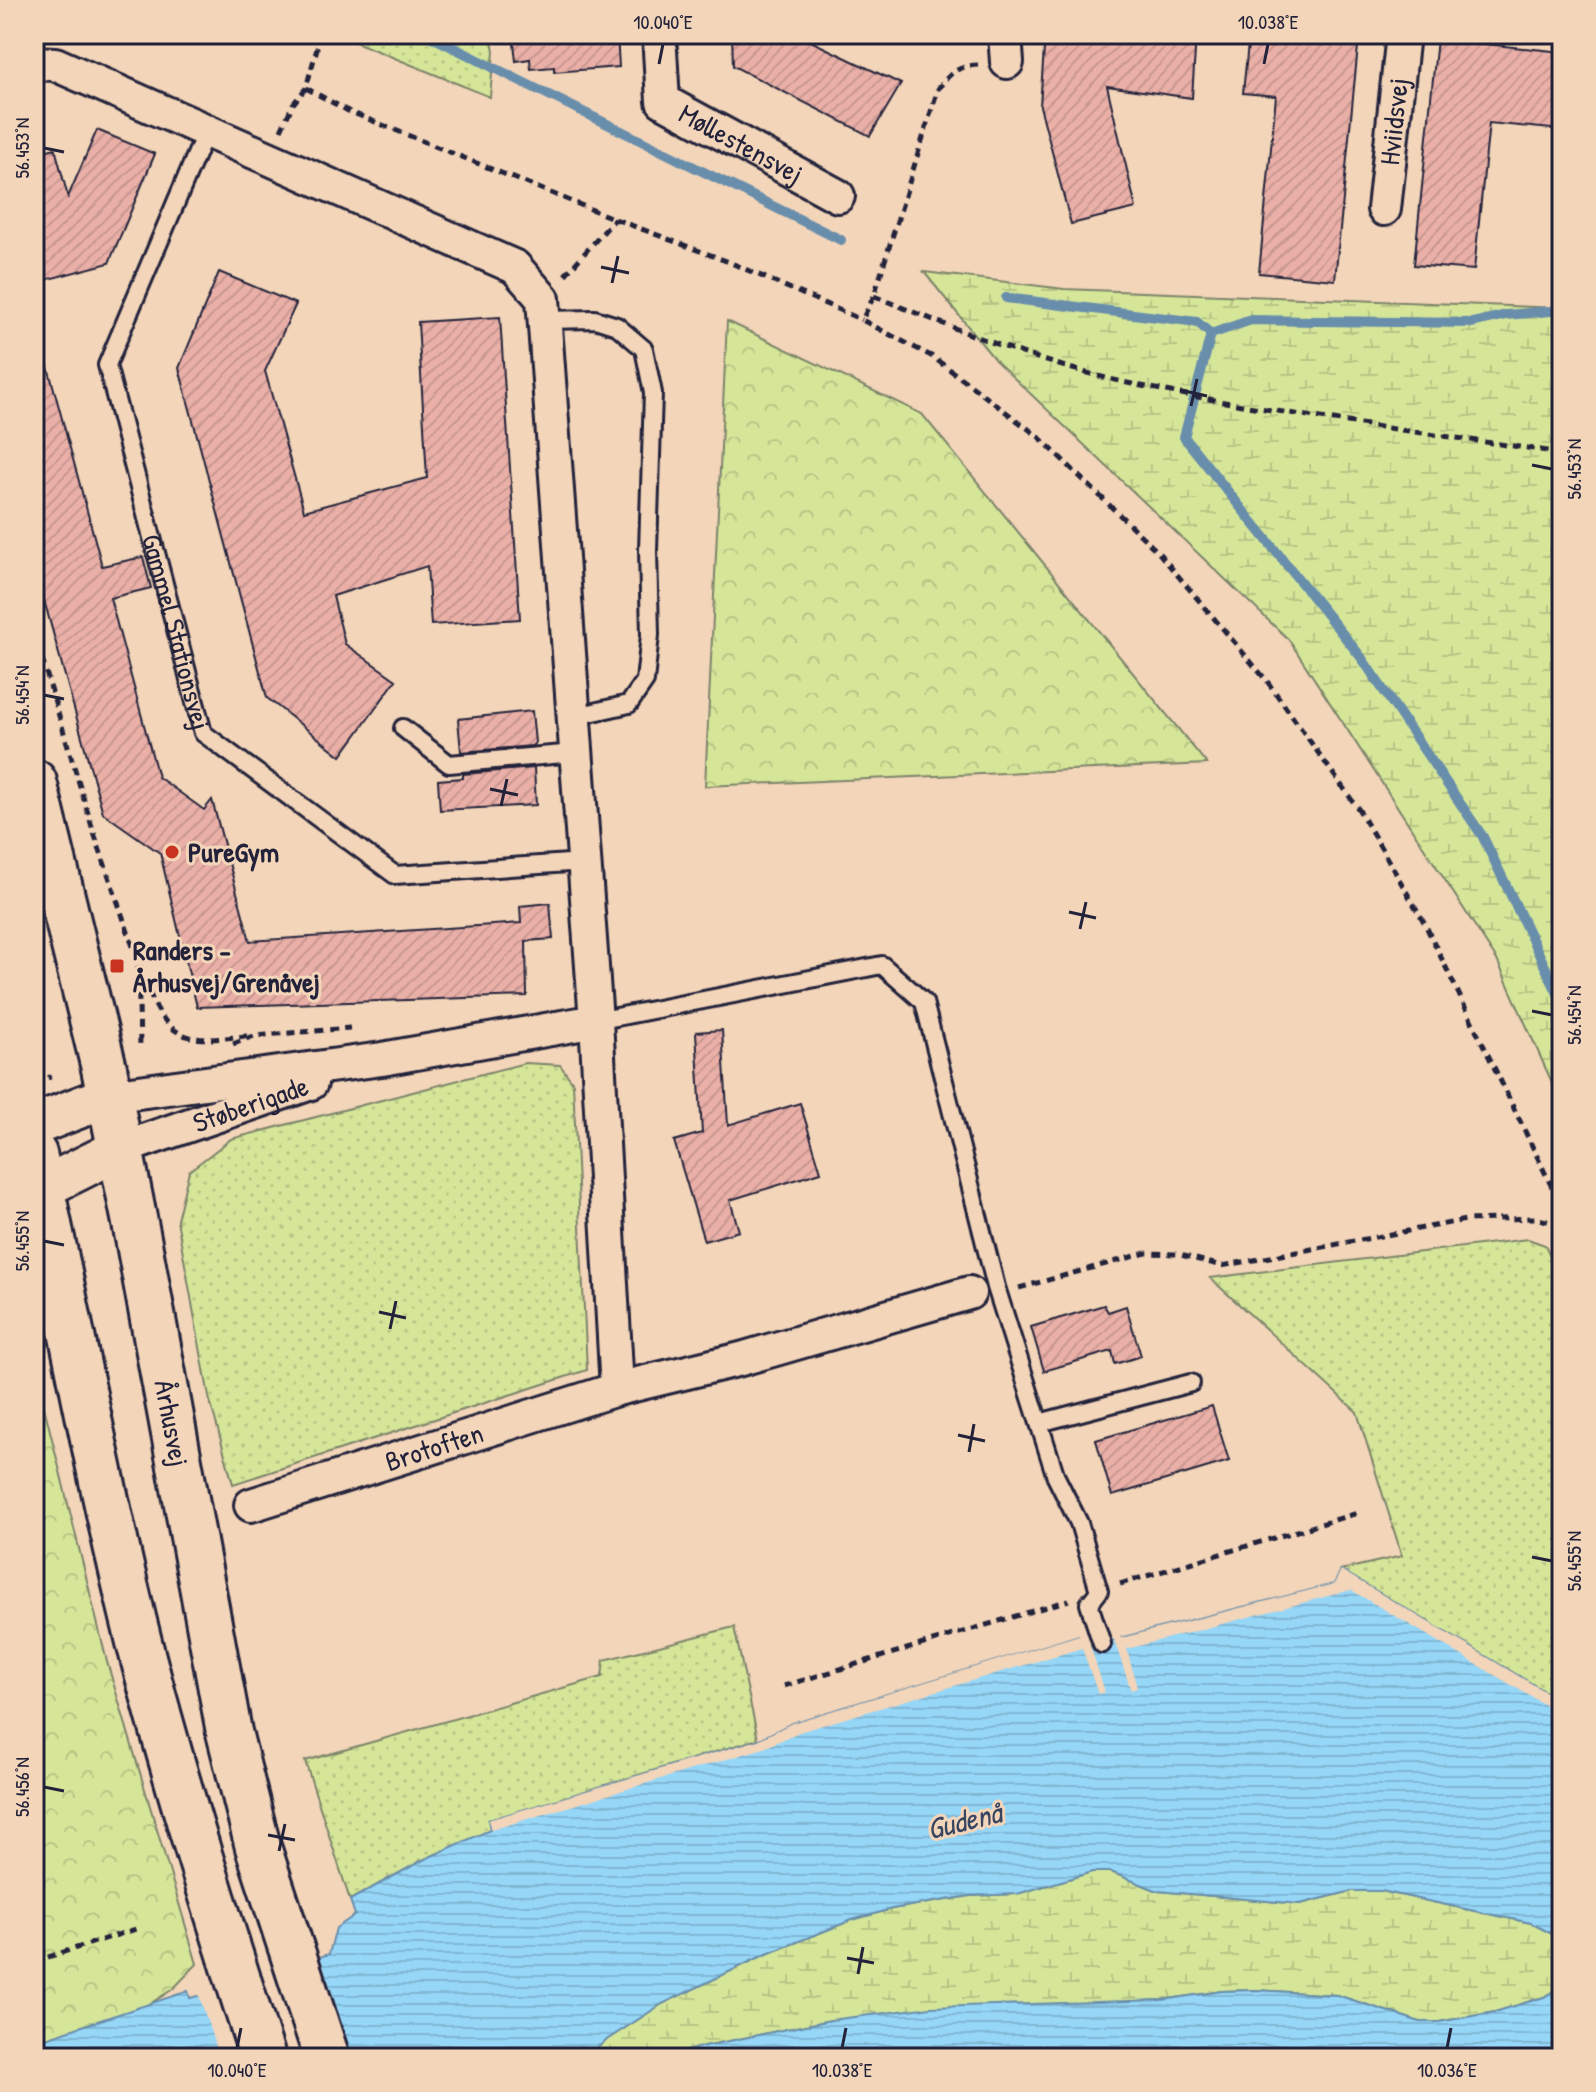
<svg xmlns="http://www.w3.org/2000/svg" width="1596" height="2092" viewBox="0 0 1596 2092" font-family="'Patrick Hand',sans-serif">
<defs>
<pattern id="grass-dots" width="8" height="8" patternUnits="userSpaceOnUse" patternTransform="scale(2)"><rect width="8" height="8" fill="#d6e699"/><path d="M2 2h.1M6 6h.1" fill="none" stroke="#b7c585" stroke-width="1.8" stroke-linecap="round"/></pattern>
<pattern id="wetland-marsh" width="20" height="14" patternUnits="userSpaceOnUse" patternTransform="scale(2)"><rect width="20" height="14" fill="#d6e699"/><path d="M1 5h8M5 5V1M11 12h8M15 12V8" fill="none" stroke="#b7c585"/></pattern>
<pattern id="park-crowns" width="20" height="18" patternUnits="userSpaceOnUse" patternTransform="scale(2)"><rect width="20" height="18" fill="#d6e699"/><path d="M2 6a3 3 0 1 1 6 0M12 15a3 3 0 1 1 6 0" fill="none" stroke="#b7c585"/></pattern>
<pattern id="water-rules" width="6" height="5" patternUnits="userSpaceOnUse" patternTransform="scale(2)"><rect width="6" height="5" fill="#96d6f7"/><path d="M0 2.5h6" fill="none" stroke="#81b7d5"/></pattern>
<pattern id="building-hatch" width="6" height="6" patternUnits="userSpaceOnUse" patternTransform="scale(2)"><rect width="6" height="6" fill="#eab0a7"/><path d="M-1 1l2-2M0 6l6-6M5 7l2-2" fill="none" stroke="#c89791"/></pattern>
</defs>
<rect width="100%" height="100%" fill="#f3d5b9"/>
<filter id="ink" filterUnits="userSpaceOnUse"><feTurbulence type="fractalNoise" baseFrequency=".0125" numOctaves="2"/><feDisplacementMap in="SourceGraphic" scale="16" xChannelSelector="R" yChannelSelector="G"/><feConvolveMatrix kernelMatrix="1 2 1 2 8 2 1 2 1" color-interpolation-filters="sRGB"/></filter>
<g filter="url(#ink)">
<g fill="url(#grass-dots)" stroke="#7c846a" stroke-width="2">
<polygon points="336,34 491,34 494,51 490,97"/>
<polygon points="525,1063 560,1065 573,1083 587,1370 233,1484 209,1397 177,1220 189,1171 231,1139"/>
<polygon points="1528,1239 1545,1245 1562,1280 1562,1691 1559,1690 1554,1697 1341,1570 1402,1556 1357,1412 1210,1278"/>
<polygon points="734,1627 758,1739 489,1820 491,1830 425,1859 350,1900 305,1761 602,1677 604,1660"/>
</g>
<g fill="url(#wetland-marsh)" stroke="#7c846a" stroke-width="2">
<polygon points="924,272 1064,289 1562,308 1562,1105 1497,960 1289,640 995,360"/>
<polygon points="1092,1872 1111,1872 1158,1891 1300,1904 1352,1891 1381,1891 1531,1923 1562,1939 1562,1987 1544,1997 1495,2012 1439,2022 1420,2022 1337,1995 1256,1990 1222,1991 1162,2000 831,2020 700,2047 666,2058 585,2058 608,2039 662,2004 762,1956 852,1920 892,1909 970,1896 1017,1894"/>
</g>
<g fill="url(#park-crowns)" stroke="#7c846a" stroke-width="2">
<polygon points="727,321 922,414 1207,764 705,786"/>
<polygon points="34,1366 107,1662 197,1964 173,1989 148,2005 34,2042"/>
</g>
<g fill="url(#water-rules)" stroke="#688eac" stroke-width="2">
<polygon points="1341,1570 1554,1697 1559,1690 1562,1691 1562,1939 1531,1923 1381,1891 1352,1891 1300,1904 1158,1891 1111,1872 1092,1872 1017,1894 970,1896 892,1909 852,1920 762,1956 662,2004 608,2039 585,2058 34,2058 34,2042 188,1991 190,1998 198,1996 329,1954 336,1928 355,1915 350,1900 425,1859 490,1830 488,1820 758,1740 792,1723 1080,1635 1092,1648 1120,1638 1334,1584"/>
<polygon points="1562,1987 1562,2058 666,2058 700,2047 831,2020 931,2007 1162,2000 1222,1991 1256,1990 1337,1995 1420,2022 1439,2022 1495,2012 1544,1997"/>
</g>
<g fill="#f3d5b9">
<polygon points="1341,1570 1554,1697 1559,1690 1562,1691 1562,1715 1351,1590 1127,1649 1137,1688 1131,1690 1113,1637 1119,1635 1121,1638 1334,1584"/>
<polygon points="1079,1631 1088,1639 1105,1692 1098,1694 1082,1648 799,1732 764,1748 491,1830 488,1820 758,1740 792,1723 1079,1635"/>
<polygon points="319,1953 353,2058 219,2058 198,1992"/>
</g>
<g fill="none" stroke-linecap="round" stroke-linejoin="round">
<g stroke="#688eac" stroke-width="10">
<polyline points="426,34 841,240"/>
<polyline points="1006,298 1197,322 1211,334"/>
<polyline points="1562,310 1506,315 1472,323 1251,320 1211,334 1184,437 1361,657 1483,837 1562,1002"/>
</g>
</g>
<g fill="url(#building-hatch)" stroke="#22223b" stroke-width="2">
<polygon points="513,34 617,34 619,67 554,72 554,67 531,69 530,59 516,61"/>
<polygon points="732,34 796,34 901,84 870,136 733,66"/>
<polygon points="1045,34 1196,34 1192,98 1107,86 1136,208 1071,224 1040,106"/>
<polygon points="1249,34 1359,36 1335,280 1259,273 1276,96 1243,93"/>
<polygon points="1437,39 1562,52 1562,130 1489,123 1474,270 1414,265"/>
<polygon points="97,130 155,154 109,263 34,283 34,154 55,148 68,197"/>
<polygon points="219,272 296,304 265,371 304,511 427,478 418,322 500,317 520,619 431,625 427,566 333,596 345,644 396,680 341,756 267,698 179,368"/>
<polygon points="42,345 102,566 143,557 151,588 110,598 158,777 204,810 212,800 250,941 521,923 520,906 550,903 553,939 526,941 527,996 197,1007 160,853 103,813 34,564 34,346"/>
<polygon points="532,711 535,743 532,746 461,752 458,719"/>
<polygon points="534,768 536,805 440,810 438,780 463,778 463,774"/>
<polygon points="722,1030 728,1125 800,1103 821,1172 730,1200 739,1231 704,1241 674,1141 702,1133 696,1032"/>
<polygon points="1104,1305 1108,1312 1126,1306 1141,1356 1115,1364 1112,1351 1044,1371 1031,1327"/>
<polygon points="1212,1406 1229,1461 1112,1496 1096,1440"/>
</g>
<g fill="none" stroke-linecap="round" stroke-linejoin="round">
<defs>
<g id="service">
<path id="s1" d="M207,129L107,365L203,733L395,875L584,862"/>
<polyline points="546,320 595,319 617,326 644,349 653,393 648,550 650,635 645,681 629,704 572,717"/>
<polyline points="403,728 449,764 575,753"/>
<polyline points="596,1021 882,965 924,1002 996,1287 1056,1477 1079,1523 1099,1591 1089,1604 1102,1644"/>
<polyline points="1039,1423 1191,1383"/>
</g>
<g id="minor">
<path id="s2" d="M659,34L663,101L838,196"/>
<polyline points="1005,34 1007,62"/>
<polyline points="34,63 55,64 515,267 543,299 596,1021 617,1389"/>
<path id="s3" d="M1384,209L1403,34"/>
<polyline points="109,1096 382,1059 596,1021"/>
<path id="s4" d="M120,1149L311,1083"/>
<path id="s5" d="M251,1505L617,1389L741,1359L969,1293"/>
</g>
<g id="tertiary">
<polyline points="34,1125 109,1096"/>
<polyline points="34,1192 120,1149"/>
</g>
<g id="secondary">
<path id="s6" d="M34,782L104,1068L138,1238L229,1732L258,1847L327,2058"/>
<path d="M34,1154C70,1318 99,1483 140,1646C176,1784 219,1921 263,2058"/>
</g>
</defs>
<use href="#service" stroke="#22223b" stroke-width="22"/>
<use href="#minor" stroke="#22223b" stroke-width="38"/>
<use href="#tertiary" stroke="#22223b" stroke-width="46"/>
<use href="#secondary" stroke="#22223b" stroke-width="50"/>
<g stroke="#22223b" stroke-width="5" stroke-dasharray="8 6" stroke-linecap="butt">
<path d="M978,65C957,66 950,73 938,89L874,296L862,320L933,357L1039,437L1158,552L1267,681L1359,810L1424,922L1562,1208"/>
<polyline points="306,88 348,111 615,219 729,262 862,320"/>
<polyline points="281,130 293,104 306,88 321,34"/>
<polyline points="565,275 615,219"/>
<path d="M874,296C958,330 1043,365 1132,384C1274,414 1418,432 1562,453"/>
<polyline points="34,632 93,830 138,961 140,1046"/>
<path d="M140,966C148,990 159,1028 187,1036C205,1042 230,1037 249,1036"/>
<polyline points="233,1044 254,1036 350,1028"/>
<polyline points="34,1080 51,1077"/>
<polyline points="1019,1288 1146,1253 1177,1254 1222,1266 1466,1220 1535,1218 1562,1225"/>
<polyline points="1120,1584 1361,1512"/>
<polyline points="784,1686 1069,1600"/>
<polyline points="34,1957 45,1958 136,1929"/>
</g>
<use href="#service" stroke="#f3d5b9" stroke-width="16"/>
<use href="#minor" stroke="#f3d5b9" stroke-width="32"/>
<use href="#tertiary" stroke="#f3d5b9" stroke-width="40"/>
<use href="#secondary" stroke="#f3d5b9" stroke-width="44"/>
</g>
</g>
<path fill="none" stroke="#22223b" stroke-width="3" d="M659,64L663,44M1264,64L1268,44M44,148L64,152M601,267L629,273M612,283L618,256M1180,390L1207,396M1191,406L1197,379M1532,465L1552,469M44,695L64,699M490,789L518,795M501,806L507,779M1069,912L1096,918M1080,929L1086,902M1532,1011L1552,1015M44,1241L64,1245M379,1312L406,1318M390,1329L396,1301M958,1435L985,1441M969,1452L974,1424M1532,1557L1552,1561M44,1787L64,1791M268,1835L295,1840M279,1851L285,1824M847,1958L874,1963M858,1974L863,1947M237,2048L241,2028M842,2048L846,2028M1447,2048L1451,2028"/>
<g fill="#c8321e" stroke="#f3d5b9" stroke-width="3">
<circle cx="172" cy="852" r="8"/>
<rect x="109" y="958" width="16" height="16" rx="4"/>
</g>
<g text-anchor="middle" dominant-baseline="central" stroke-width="6" stroke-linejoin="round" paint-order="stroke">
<g font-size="28" fill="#22223b" stroke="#f3d5b9">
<text stroke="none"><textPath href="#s3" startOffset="88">Hviidsvej</textPath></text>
<text stroke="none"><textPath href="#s2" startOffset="156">Møllestensvej</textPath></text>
<text stroke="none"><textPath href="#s1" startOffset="532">Gammel Stationsvej</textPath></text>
<text stroke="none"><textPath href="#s4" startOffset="138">Støberigade</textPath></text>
<text stroke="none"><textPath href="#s6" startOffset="656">Århusvej</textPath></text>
<text stroke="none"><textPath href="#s5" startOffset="192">Brotoften</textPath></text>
</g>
<g font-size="28" font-weight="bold" fill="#22223b" stroke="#f3d5b9" text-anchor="start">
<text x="188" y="852">PureGym</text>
<text x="133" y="950">Randers -<tspan x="133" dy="32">Århusvej/Grenåvej</tspan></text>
</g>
<g font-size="30" font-style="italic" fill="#394661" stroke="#f3d5b9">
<text transform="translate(964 1820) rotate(-14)">Gudenå</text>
</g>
</g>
<rect width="1596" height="2092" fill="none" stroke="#f3d5b9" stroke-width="88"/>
<rect x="44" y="44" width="1508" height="2004" fill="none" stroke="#22223b" stroke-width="3"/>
<g font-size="20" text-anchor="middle" fill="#22223b">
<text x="663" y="29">10.040°E</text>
<text x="1268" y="29">10.038°E</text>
<text transform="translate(22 148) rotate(-90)" y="7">56.453°N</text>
<text transform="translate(1574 469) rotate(-90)" y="7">56.453°N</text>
<text transform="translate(22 695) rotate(-90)" y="7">56.454°N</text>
<text transform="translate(1574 1015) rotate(-90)" y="7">56.454°N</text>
<text transform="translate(22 1241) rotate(-90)" y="7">56.455°N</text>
<text transform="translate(1574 1561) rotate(-90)" y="7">56.455°N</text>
<text transform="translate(22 1787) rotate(-90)" y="7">56.456°N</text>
<text x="237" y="2077">10.040°E</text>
<text x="842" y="2077">10.038°E</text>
<text x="1447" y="2077">10.036°E</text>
</g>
</svg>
